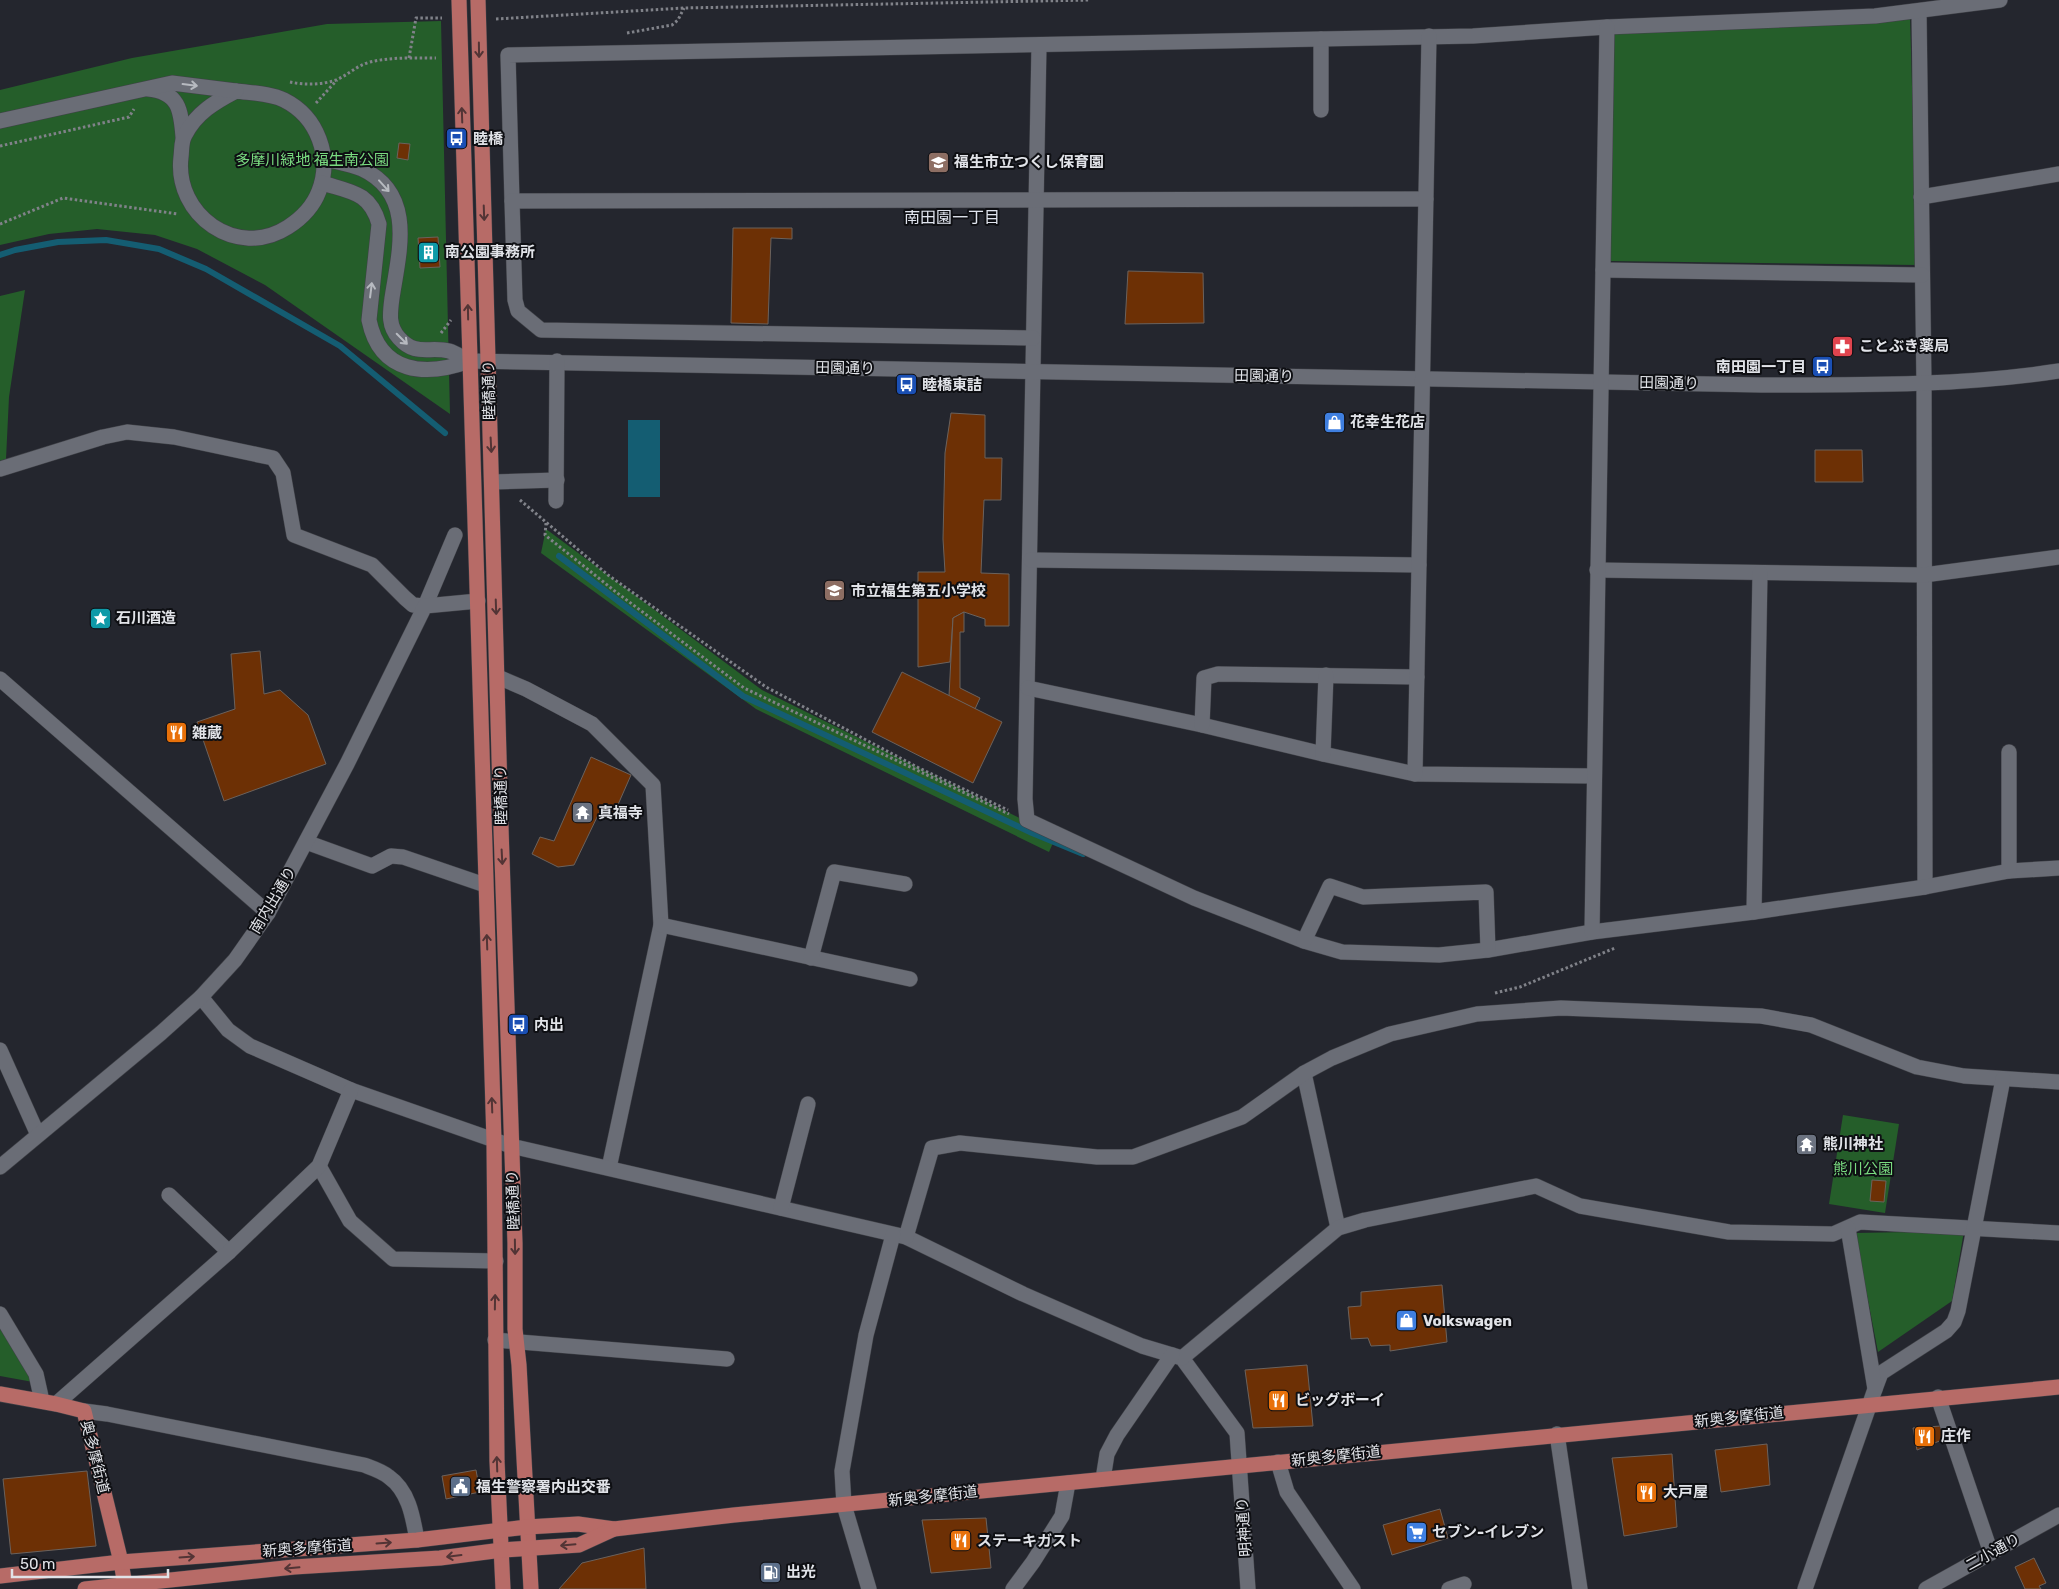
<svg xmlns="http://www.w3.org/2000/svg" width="2059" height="1589" viewBox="0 0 2059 1589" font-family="Rubik,'Noto Sans JP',sans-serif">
<rect width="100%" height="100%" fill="#24262e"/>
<g fill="#255e2a">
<polygon points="1910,15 1917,265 1606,261 1610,32"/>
<polygon points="441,21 450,414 265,285 197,249 155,235 97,229 49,234 0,245 0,90 132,58 327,24"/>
<polygon points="25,290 9,397 6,459 0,461 0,296"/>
<polygon points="546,529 762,690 1056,836 1049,852 756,709 541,553"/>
<polygon points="1843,1115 1899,1124 1885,1213 1829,1204"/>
<polygon points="1964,1231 1952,1301 1878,1352 1855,1233"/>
<polygon points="0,1327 33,1382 0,1376"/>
</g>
<rect fill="#145d72" x="628" y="420" width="32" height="77"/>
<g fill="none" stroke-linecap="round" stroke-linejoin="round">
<g stroke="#145d72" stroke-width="6">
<polyline points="0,255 15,250 58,242 106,240 159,249 206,269 340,346 445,433"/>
<polyline points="559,556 743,696 1032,833 1083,854"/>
</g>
</g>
<g fill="#6d3005" stroke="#6b625d">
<polygon points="399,143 410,144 408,160 397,158"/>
<polygon points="733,228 792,228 792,239 771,238 768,324 731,323"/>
<polygon points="438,237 440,267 420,268 418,238"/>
<polygon points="1128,271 1203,273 1204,323 1125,324"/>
<polygon points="951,413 985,415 985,458 1002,458 1001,500 984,500 981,573 1009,574 1009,626 985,626 985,619 964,612 953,618 950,662 918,667 918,572 945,572 943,539 945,453"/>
<polygon points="1815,450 1862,450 1863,482 1815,482"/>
<polygon points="964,612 964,632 960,632 960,688 980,698 975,709 949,696 953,618"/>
<polygon points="260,651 264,694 280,690 308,715 326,764 224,801 197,722 235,709 231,654"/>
<polygon points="902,672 1002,722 973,783 872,732"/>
<polygon points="591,757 631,775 613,816 600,811 574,865 558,867 532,854 540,837 554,841"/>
<polygon points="1872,1180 1886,1181 1884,1202 1870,1201"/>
<polygon points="1442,1285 1447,1342 1390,1351 1390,1345 1371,1346 1368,1338 1351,1339 1348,1307 1361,1306 1361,1292"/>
<polygon points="1307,1365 1313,1426 1253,1428 1245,1370"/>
<polygon points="1941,1426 1942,1440 1917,1450 1913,1428"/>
<polygon points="1767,1444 1770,1485 1721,1492 1715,1450"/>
<polygon points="1672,1454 1677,1527 1624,1536 1612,1458"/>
<polygon points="476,1470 480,1492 446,1499 442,1476"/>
<polygon points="87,1471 96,1546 11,1554 3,1479"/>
<polygon points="1440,1509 1448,1538 1392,1555 1383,1525"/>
<polygon points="986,1518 991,1568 931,1573 922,1520"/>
<polygon points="644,1548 646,1589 559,1589 582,1563"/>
<polygon points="2034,1558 2046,1583 2039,1586 2041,1589 2025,1589 2015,1567"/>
</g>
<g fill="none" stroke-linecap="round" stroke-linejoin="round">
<defs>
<g id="minor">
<polyline points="1919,11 1924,384 1925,887"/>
<polyline points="1039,45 1025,799 1027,820 1194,898 1304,941 1342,952 1439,955 1488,950 1592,932 1754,912 1925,887 2009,871 2059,868"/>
<path d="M148,89C179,92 181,110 183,137"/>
<path d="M236,91C251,93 270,93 284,100C318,117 332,157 319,191C313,207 302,218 288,227C237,260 174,215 181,157C182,150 181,141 185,135C196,113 215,102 236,91Z"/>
<polyline points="1321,110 1321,39"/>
<polyline points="0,121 172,83 236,91"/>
<path d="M322,183C351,192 370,192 379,224L369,320C380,374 426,377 469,361C463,358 456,353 449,351C429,346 416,357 399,338C388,326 390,313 392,298C399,252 416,194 362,169C351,164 337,162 325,159"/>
<polyline points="1921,197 2059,174"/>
<polyline points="512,201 508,55 1473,36 1607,27 1875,16 2000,0"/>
<polyline points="1603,270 1922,275"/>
<polyline points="1033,338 541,330 518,311 515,300 512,201 1426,199"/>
<path d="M469,361L1761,385C1861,385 1960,386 2059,371"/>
<polyline points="0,469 103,437 127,432 174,437 273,458 283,473 294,535 372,565 405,598 413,605 425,606 455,535"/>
<polyline points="492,482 557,480"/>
<polyline points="556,501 557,361"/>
<polyline points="1031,560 1419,565"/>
<polyline points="1597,570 1924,575 2059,557"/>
<polyline points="498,677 526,689 592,724 653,785 661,925 609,1168"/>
<polyline points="0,679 268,913"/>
<polyline points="1028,688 1202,725 1323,754 1415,774 1594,776"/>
<polyline points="1202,725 1204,678 1218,674 1417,677"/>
<polyline points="1323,754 1326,675"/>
<polyline points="1415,774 1429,36"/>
<polyline points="306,842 372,866 391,856 403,857 485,885"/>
<polyline points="2009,871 2009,752"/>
<polyline points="1754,912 1760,573"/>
<polyline points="661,925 910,979"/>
<polyline points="1592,932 1607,27"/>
<polyline points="1304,941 1330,886 1363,897 1486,892 1488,950"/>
<polyline points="811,958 834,872 905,884"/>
<polyline points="201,997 228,1030 250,1046 351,1090 511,1146 906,1237 1023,1294 1142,1346 1182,1358 1237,1433 1248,1589"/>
<polyline points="0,1050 38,1135"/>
<polyline points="1304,1073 1338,1228"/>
<polyline points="319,1166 350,1221 393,1259 496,1261"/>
<polyline points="0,1167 161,1033 201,997 235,960 268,913 347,764 425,606 478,601"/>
<polyline points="169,1195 229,1252"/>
<polyline points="781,1208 808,1104"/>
<polyline points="906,1237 932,1148 960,1143 1097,1157 1133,1157 1242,1117 1304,1073 1332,1058 1390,1034 1477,1014 1561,1008 1761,1016 1811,1025 1917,1067 1964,1076 2059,1082"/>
<polyline points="0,1314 36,1374 42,1401"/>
<polyline points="495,1340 727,1359"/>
<polyline points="1182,1358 1338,1228 1365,1220 1536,1186 1580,1206 1729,1232 1833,1234 1860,1222 2059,1233"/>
<polyline points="1875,1389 1881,1373 1946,1331 1954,1322 1958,1311 2003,1079"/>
<polyline points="1938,1397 1991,1553"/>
<polyline points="56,1404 229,1252 319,1166 351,1090"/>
<path d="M84,1411L107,1414L364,1465C372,1468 382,1471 389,1477C409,1491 413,1518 417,1540"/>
<polyline points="1557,1434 1580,1589"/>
<polyline points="1278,1462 1287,1492 1353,1589"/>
<polyline points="1103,1479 1107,1454 1117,1435 1172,1355"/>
<polyline points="869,1589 844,1505 842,1471 866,1335 893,1235"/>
<polyline points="1013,1589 1033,1562 1062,1516 1068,1483"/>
<polyline points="1449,1589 1464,1584"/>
<polyline points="1805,1589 1875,1389 1848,1228"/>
<polyline points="1926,1589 2059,1515"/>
</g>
<g id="major">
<polyline points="459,0 494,1141 497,1461 503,1589"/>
<polyline points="478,0 501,828 515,1243 515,1329 519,1365 531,1589"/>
<polyline points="0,1394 56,1404 84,1411 121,1562 125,1585"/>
<polyline points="0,1576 121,1562 417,1540 527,1527 578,1524 614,1529 734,1515 2059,1387"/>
<polyline points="85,1589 294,1567 440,1558 502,1550 579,1545 614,1529"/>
</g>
</defs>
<use href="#minor" stroke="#404248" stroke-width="16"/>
<use href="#major" stroke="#404248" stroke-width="16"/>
<g stroke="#808289" stroke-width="3" stroke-dasharray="2.5 2.5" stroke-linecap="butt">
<polyline points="496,19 684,8 1090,0"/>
<polyline points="627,33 672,25 678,20 684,8"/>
<polyline points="409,58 416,18 442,18"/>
<path d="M290,82C304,85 322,85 336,80C348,75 356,66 370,62C391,57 414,58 436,58"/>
<polyline points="316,103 337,80"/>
<polyline points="0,146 129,117 134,109"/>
<polyline points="0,224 63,198 178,214"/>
<polyline points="441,333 451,320"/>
<polyline points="520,500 608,575 766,687 919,768 1008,810"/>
<polyline points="546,523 545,535 616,592 744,688 1009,814"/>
<polyline points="1495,993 1520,987 1615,948"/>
</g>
<use href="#minor" stroke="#6a6d76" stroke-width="15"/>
<use href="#major" stroke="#b76b67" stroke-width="15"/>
</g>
<defs><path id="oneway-shaft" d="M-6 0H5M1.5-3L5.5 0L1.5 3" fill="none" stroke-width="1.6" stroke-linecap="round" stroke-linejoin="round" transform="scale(1.25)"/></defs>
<g stroke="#523435">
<use href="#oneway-shaft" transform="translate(479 50) rotate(89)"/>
<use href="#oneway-shaft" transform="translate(462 115) rotate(-92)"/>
<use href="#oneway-shaft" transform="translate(484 213) rotate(88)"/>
<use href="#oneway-shaft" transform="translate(468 312) rotate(-91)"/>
<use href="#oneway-shaft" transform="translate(491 445) rotate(87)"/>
<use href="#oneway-shaft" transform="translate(496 607) rotate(88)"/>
<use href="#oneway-shaft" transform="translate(502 857) rotate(87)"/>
<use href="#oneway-shaft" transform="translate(487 942) rotate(-92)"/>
<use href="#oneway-shaft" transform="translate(492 1105) rotate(-92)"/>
<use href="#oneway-shaft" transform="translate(515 1247) rotate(89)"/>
<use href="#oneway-shaft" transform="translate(495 1302) rotate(-89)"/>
<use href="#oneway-shaft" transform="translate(497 1464) rotate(-92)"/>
<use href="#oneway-shaft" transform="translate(384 1543) rotate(-4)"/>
<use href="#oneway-shaft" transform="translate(568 1545) rotate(175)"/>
<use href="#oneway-shaft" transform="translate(454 1556) rotate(173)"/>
<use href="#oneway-shaft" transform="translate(187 1557) rotate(-4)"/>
<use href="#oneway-shaft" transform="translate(292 1568) rotate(175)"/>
</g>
<g stroke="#b7bac0">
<use href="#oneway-shaft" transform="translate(190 85) rotate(7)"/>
<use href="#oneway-shaft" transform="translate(384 186) rotate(48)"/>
<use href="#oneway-shaft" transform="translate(371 290) rotate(-83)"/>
<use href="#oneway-shaft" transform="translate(402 339) rotate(45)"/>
</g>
<defs>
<symbol id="bus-square" viewBox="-11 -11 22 22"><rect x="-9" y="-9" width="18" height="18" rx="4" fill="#1a4fb4" stroke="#0e0f13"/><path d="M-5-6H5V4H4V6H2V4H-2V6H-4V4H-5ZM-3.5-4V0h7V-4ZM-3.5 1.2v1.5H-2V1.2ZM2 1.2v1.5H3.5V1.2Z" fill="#fff"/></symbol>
<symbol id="school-square" viewBox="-11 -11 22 22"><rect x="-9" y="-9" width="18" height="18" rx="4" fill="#8d6e63" stroke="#0e0f13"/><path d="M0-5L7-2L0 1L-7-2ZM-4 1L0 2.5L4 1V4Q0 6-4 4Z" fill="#fff"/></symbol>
<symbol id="building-square" viewBox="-11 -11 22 22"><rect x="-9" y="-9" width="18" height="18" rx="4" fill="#0f9aa8" stroke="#0e0f13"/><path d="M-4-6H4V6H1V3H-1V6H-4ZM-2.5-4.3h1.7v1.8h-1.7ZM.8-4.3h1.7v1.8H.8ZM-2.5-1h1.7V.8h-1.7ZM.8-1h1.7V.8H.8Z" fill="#fff"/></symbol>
<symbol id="pharmacy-square" viewBox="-11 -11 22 22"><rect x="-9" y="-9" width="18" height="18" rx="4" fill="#e0444e" stroke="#0e0f13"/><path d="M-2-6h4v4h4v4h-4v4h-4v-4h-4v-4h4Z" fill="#fff"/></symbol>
<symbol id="shop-square" viewBox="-11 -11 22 22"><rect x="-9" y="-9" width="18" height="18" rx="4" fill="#3f7fe0" stroke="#0e0f13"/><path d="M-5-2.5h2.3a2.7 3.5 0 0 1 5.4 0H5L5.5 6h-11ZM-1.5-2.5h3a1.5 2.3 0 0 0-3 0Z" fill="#fff"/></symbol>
<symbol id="sight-square" viewBox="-11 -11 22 22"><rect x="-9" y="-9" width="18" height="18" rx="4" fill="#0f9aa8" stroke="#0e0f13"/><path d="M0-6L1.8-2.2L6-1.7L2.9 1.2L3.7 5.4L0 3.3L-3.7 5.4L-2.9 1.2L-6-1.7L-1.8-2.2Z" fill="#fff"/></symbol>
<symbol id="restaurant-square" viewBox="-11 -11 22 22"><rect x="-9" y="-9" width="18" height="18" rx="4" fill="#e8710a" stroke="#0e0f13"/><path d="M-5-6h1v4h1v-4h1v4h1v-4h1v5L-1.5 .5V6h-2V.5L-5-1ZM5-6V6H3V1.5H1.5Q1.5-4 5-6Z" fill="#fff"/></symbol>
<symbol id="temple-square" viewBox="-11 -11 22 22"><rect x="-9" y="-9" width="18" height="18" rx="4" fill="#6b7280" stroke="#0e0f13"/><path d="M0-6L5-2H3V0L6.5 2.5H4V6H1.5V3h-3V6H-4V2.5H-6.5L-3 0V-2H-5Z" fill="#fff"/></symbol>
<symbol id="civic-square" viewBox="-11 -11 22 22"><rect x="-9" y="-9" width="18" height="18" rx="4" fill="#5c6f8a" stroke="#0e0f13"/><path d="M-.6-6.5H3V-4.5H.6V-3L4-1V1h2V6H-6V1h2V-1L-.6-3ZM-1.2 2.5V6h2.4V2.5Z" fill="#fff"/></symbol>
<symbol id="supermarket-square" viewBox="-11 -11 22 22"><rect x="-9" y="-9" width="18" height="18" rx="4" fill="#3f7fe0" stroke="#0e0f13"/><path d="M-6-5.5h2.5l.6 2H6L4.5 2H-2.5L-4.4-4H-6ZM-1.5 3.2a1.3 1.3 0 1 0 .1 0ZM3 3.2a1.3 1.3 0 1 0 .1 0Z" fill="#fff"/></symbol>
<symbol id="fuel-square" viewBox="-11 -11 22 22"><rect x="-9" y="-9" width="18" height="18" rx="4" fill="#5c6f8a" stroke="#0e0f13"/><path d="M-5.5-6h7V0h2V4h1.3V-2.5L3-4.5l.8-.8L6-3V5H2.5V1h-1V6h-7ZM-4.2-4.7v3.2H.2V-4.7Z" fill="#fff"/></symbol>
</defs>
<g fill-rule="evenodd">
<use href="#bus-square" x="444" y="126" width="25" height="25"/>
<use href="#school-square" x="926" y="150" width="25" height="25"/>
<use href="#building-square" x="416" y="240" width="25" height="25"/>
<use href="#pharmacy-square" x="1830" y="334" width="25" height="25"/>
<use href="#bus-square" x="1810" y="354" width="25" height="25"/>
<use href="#bus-square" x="894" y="372" width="25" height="25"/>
<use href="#shop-square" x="1322" y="410" width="25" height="25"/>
<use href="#school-square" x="822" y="578" width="25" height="25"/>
<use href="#sight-square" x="88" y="606" width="25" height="25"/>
<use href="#restaurant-square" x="164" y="720" width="25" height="25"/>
<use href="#temple-square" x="570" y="800" width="25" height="25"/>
<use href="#bus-square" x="506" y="1012" width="25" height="25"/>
<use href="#temple-square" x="1794" y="1132" width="25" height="25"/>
<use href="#shop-square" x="1394" y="1308" width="25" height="25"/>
<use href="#restaurant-square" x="1266" y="1388" width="25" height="25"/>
<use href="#restaurant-square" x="1912" y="1424" width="25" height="25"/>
<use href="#civic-square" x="448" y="1474" width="25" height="25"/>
<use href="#restaurant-square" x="1634" y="1480" width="25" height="25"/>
<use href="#supermarket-square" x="1404" y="1520" width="25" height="25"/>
<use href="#restaurant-square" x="948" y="1528" width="25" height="25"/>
<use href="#fuel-square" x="758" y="1560" width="25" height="25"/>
</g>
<g text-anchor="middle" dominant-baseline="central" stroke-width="4" stroke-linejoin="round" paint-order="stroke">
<g font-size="15" font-weight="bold" fill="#e1e3e8" stroke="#0e0f13" text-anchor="start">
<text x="473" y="139">睦橋</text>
<text x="954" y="162">福生市立つくし保育園</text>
<text x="445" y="252">南公園事務所</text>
<text x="1859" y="346">ことぶき薬局</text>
<text x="1806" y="367" text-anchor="end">南田園一丁目</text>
<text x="922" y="385">睦橋東詰</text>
<text x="1350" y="422">花幸生花店</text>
<text x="851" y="591">市立福生第五小学校</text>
<text x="116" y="618">石川酒造</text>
<text x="192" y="733">雑蔵</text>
<text x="598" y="813">真福寺</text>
<text x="534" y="1025">内出</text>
<text x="1823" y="1144">熊川神社</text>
<text x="1423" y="1321">Volkswagen</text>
<text x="1295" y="1400">ビッグボーイ</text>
<text x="1941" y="1436">庄作</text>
<text x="476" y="1487">福生警察署内出交番</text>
<text x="1663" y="1492">大戸屋</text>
<text x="1432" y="1532">セブン-イレブン</text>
<text x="977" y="1541">ステーキガスト</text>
<text x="786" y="1572">出光</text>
</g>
<g font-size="15" fill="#7adb80" stroke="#0e0f13">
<text x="312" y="160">多摩川緑地 福生南公園</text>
<text x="1863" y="1169">熊川公園</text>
</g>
<g font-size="15" fill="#e1e3e8" stroke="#0e0f13">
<text transform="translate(845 368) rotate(1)">田園通り</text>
<text transform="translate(1264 376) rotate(1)">田園通り</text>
<text transform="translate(1669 383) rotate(1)">田園通り</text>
<text transform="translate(489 390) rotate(-91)">睦橋通り</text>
<text transform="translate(501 795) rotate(-91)">睦橋通り</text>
<text transform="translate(273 900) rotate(-59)">南内出通り</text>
<text transform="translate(513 1200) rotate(-92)">睦橋通り</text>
<text transform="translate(1739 1417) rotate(-6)">新奥多摩街道</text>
<text transform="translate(1336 1456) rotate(-6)">新奥多摩街道</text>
<text transform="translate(95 1457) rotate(76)">奥多摩街道</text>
<text transform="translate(933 1496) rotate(-6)">新奥多摩街道</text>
<text transform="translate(1244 1527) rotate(-94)">明神通り</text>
<text transform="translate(307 1548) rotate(-4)">新奥多摩街道</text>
<text transform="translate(1993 1552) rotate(-29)">二小通り</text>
</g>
<g font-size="16" fill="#e0e4ee" stroke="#0e0f13">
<text x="952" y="217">南田園一丁目</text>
</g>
</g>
<path d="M12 1569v8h156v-8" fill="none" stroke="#e1e3e8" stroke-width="2.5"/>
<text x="20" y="1569" font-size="15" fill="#e1e3e8" stroke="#0e0f13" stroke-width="4" paint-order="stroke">50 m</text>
</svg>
